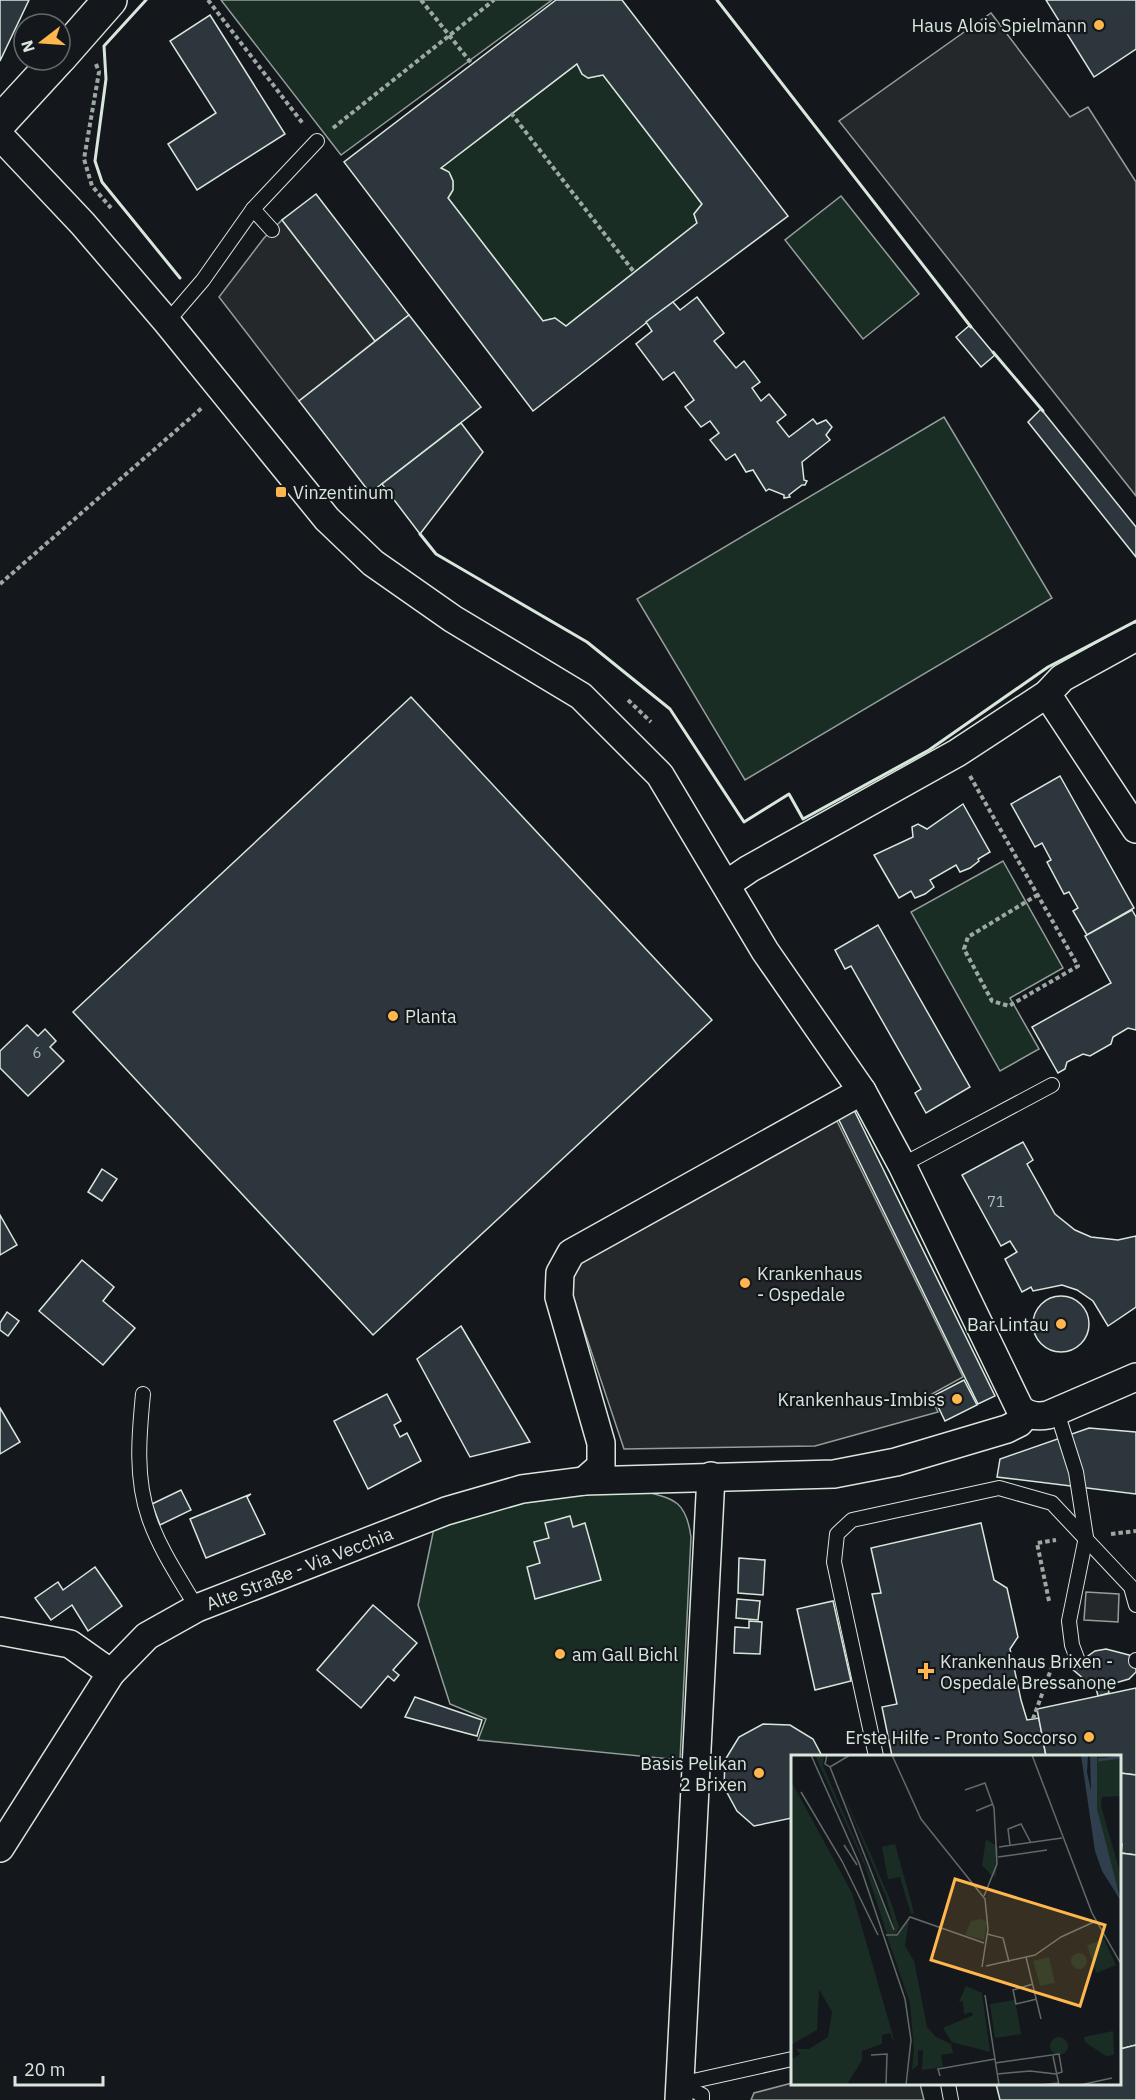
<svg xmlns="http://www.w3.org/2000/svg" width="1136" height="2100" viewBox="0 0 1136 2100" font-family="'IBM Plex Sans',sans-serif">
<rect width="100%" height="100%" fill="#14181c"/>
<g fill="#1a2d24" stroke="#939e99" stroke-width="1.5">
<polygon points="221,0 552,0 341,155"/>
<path d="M577,64L582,74L588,78L603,75L702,204L694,214L697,223L566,326L555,318L543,321L448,198C457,187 454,173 441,168Z"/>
<polygon points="841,196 919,294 863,339 785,240"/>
<polygon points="944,417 1052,598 745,780 637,599"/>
<polygon points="1003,861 1063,968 1010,998 1039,1049 1000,1071 911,912"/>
<path d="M640,1490C674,1499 686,1500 691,1537L680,1760L478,1740L486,1719L450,1704L418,1605L434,1528L536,1498Z"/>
</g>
<g fill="#24282b" stroke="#939e99" stroke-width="1.5">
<polygon points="991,13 1070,117 1088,107 1136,182 1136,496 839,121"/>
<polygon points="282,220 375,341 299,401 219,297 264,238"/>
<polygon points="835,1117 963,1377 930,1395 938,1412 815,1446 624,1449 572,1294 573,1272 594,1247"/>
<polygon points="1086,1592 1119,1594 1118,1622 1084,1620"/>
<polygon points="792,2083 920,2084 924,2100 751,2100 754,2093"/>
</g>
<g fill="#2c363c" stroke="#d8e6dc" stroke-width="1.5" fill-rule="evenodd">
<polygon points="0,0 29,0 0,61"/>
<path d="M556,0H622L788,216L673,302L533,411L344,162ZM577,64L582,74L588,78L603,75L702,204L694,214L697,223L566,326L555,318L543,321L448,198L453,190V181L449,172L441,168Z"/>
<polygon points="1046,0 1136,0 1136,49 1094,77"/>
<polygon points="210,15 285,134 197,190 168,144 216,113 170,41"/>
<polygon points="316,194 409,315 375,341 282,220"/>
<polygon points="697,297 724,333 714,341 736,368 744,361 760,382 752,388 761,401 769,394 786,415 777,422 789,437 813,419 817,424 826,420 832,427 826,435 830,440 802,462 804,480 807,481 805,485 802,485 789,495 790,497 784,498 784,495 769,489 766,491 753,470 746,472 735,454 726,460 710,440 719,433 710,421 701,427 685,407 694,400 674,372 663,380 636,344 652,331 646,322 673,302 680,310"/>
<polygon points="409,315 481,407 370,493 299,401"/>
<polygon points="970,325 995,355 981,367 956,337"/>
<polygon points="1041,409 1136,527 1136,557 1028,422"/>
<polygon points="461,423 483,452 420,534 382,484"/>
<polygon points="411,697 712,1020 373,1335 73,1012"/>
<polygon points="1060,776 1134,908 1087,935 1073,911 1078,908 1069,892 1064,894 1047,862 1051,860 1042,843 1035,847 1011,804"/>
<polygon points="963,804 990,852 978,859 979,861 970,868 960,872 956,865 930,880 934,887 925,894 915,898 911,891 899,898 874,855 913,837 912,827 918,824 927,829"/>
<polygon points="1132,910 1136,917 1136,1030 1128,1028 1113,1037 1111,1044 1090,1056 1083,1054 1067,1062 1065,1069 1058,1073 1032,1027 1111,983 1085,936"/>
<polygon points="878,925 970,1087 926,1113 915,1093 921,1089 851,966 845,969 835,950"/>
<polygon points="27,1025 38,1036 45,1029 56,1041 50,1047 64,1061 28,1096 0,1068 0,1051"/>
<polygon points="853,1108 995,1396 978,1404 837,1116"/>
<polygon points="1023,1142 1033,1160 1027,1164 1055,1214 1075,1230 1091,1237 1118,1240 1136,1236 1136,1307 1108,1326 1093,1301 1077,1290 1062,1285 1033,1291 1031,1287 1022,1292 1005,1259 1017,1252 1010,1241 1001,1246 962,1175"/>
<polygon points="102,1169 117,1179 102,1201 88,1192"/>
<polygon points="0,1215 17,1245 0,1255"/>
<polygon points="82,1260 114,1287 103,1301 135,1328 103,1365 39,1311"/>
<circle cx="1061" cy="1324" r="28"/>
<polygon points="7,1312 19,1321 8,1336 0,1330 0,1323"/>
<polygon points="461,1326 530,1442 470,1457 417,1359"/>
<polygon points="964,1380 977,1405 945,1421 933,1396"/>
<polygon points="387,1394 401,1421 394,1425 400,1437 407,1433 421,1461 368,1489 334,1421"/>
<polygon points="0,1408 20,1442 0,1454"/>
<polygon points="1089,1428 1136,1432 1136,1494 997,1477 1000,1459"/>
<polygon points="181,1490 191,1510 160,1525 152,1504"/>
<polygon points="251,1494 247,1497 265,1534 206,1558 190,1519"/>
<polygon points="570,1516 573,1527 585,1523 601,1580 535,1599 527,1567 540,1563 534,1542 549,1538 545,1523"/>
<polygon points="981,1523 994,1580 1007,1588 1018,1637 1010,1649 1021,1700 1027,1720 1039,1718 1046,1756 892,1756 882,1707 897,1704 872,1594 881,1593 871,1548"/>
<polygon points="739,1558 765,1560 763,1595 738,1593"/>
<polygon points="95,1567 122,1606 88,1631 72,1605 51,1620 35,1598 58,1582 63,1590"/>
<polygon points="737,1599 760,1601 758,1620 736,1618"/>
<polygon points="833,1601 851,1681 815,1690 797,1609"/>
<polygon points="373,1605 417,1643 393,1670 399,1675 394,1681 388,1676 361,1708 317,1670"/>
<polygon points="749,1621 762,1622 760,1654 734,1653 735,1627 749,1628"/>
<polygon points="1106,1649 1129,1655 1136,1661 1136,1672 1129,1679 1108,1685 1109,1693 1098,1696 1095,1684 1084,1679 1071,1668 1095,1651"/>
<polygon points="1136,1688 1136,1775 1120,1773 1120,1756 1046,1756 1037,1709"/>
<polygon points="415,1697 482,1720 477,1736 405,1717"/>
<polygon points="763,1724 790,1725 813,1739 822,1756 792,1756 792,1818 754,1826 737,1811 724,1787 725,1760 739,1737"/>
<polygon points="1120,1773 1136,1775 1136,1855 1121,1853"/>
<polygon points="1120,1843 1122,1844 1121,1853 1136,1855 1136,2045 1120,2049"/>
<polygon points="1136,2045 1136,2100 1000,2100 996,2084 1120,2084 1120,2049"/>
</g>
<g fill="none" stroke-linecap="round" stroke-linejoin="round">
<defs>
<g id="lane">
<polyline points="253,209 272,230"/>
<polyline points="167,322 203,280 253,209 317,141"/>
<polyline points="902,1165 1052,1085"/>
<path d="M143,1394C139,1435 135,1478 149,1518C160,1550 180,1579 197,1608"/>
<polyline points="1057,1412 1076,1472 1086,1537 1069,1621 1072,1645 1078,1661"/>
<polyline points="1136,1661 1136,1660"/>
<polyline points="876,1756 834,1562 837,1534 852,1520 999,1488 1052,1503 1131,1587 1136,1605"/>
<polyline points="680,2084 792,2059"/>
<polyline points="680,2084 702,2095 702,2100"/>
<polyline points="948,2084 951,2100"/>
</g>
<g id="street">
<path d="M0,136L83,224L167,322L327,519L373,563L453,619L581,696L660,775L765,951L862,1091L902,1165L1020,1409C1029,1416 1037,1417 1048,1415L1136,1377"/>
<polyline points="1047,694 1136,829"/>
<polyline points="727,884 749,869 957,753 1047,694 1062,678 1136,637"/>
<polyline points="584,1481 601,1466 601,1443 559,1297 560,1273 571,1253 862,1091"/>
<polyline points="0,1631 70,1644 111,1673"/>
<path id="s1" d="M0,1848L111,1673L147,1636L197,1608L446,1511L522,1489L584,1481L834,1474L896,1462L1007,1429L1019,1423L1027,1414"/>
<polyline points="679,2100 711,1476"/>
</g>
<g id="secondary">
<polyline points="60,57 110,0"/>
<polyline points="0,122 57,60"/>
</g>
</defs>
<use href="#lane" stroke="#d8e6dc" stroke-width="16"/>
<use href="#street" stroke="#d8e6dc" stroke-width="30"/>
<use href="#secondary" stroke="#d8e6dc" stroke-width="36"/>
<g stroke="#9da8a2" stroke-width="4" stroke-dasharray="4.5 3" stroke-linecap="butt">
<polyline points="208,0 304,125"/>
<polyline points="421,0 472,64"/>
<polyline points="96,64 99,72 84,159 92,186 111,208"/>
<polyline points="511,113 634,272"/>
<polyline points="333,128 494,0"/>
<polyline points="0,584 203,407"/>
<polyline points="628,700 651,722"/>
<polyline points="970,776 1078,966 1009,1006 992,1001 964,949 968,937 1039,894"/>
<polyline points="1111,1534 1136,1531"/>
<polyline points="1049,1601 1037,1543 1056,1540"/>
<polyline points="1033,1719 1054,1661"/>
</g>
<use href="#lane" stroke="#14181c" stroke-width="14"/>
<use href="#street" stroke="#14181c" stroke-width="27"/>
<use href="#secondary" stroke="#14181c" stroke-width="33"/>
<g stroke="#d8e6dc" stroke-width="3">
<polyline points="146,0 104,46 106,79 95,161 102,182 180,278"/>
<polyline points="717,0 971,327"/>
<polyline points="993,352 1043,411"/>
<polyline points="420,534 436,554 587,642 670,709 744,822 789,794 803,819 929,750 1048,667 1136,621"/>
</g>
</g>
<g fill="#ffb74d" stroke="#14181c" stroke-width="2">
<circle cx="1099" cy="25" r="6"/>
<rect x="275" y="486" width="12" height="12" rx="3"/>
<circle cx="393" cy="1016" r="6"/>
<circle cx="745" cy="1283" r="6"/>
<circle cx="1061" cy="1324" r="6"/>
<circle cx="957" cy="1399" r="6"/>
<circle cx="560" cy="1654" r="6"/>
<path d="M923 1662h6v6h6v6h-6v6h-6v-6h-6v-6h6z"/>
<circle cx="1089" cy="1737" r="6"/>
<circle cx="759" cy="1773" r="6"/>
</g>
<g text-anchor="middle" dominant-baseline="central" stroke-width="4.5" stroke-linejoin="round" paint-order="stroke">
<g font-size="15" fill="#adbab4">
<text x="37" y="1052">6</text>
<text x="996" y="1201">71</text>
</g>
<g font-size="18" fill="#d8e6dc" stroke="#14181c" text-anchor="end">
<text x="1087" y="25">Haus Alois Spielmann</text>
<text x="293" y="492" text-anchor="start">Vinzentinum</text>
<text x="405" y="1016" text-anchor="start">Planta</text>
<text x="757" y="1273" text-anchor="start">Krankenhaus<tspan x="757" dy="21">- Ospedale</tspan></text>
<text x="1049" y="1324">Bar Lintau</text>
<text x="945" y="1399">Krankenhaus-Imbiss</text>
<text x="572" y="1654" text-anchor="start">am Gall Bichl</text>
<text x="940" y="1661" text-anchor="start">Krankenhaus Brixen -<tspan x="940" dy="21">Ospedale Bressanone</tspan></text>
<text x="1077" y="1737">Erste Hilfe - Pronto Soccorso</text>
<text x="747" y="1763">Basis Pelikan<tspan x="747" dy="21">2 Brixen</tspan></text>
</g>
<g font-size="18" fill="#d8e6dc" stroke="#14181c">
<text stroke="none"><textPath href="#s1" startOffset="426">Alte Straße - Via Vecchia</textPath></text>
</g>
</g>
<g transform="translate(791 1755)">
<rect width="330" height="330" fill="#14181c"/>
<path d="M24,0H33L32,11L104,176L95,142L52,39L77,93L100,147L108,172L105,179H96L74,111ZM306,0H312V4L330,3V41L311,42L310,51L330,121V136L324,128L306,54ZM0,26L61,138L104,288L99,278L91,280V289L71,296V305L57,328L61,330H0V305L9,299L5,294H18L37,282L41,257L28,234L26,275L0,290ZM195,84L207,92L205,121L202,122L191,110ZM104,89L123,158L120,159L109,122L97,124L91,92ZM118,164L114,191L123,206L136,272L145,282L160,289L162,298L150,300L152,312L131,315L132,295L127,296V310L121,315L123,294L119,248L96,181H105ZM191,164L196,167L193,185L174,180L180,166ZM313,184L325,210L305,218L296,190ZM280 206a8 8 0 1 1 16 0a8 8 0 1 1-16 0ZM258,202L264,228L249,231L242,206ZM175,231L191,238L199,297L161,287L152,273L182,260L181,257L173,259L172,246L168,247ZM224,245L230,279L204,283L199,249ZM322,276L323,300L315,301L294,287L293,282ZM259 291a9 9 0 1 1 18 0a9 9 0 1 1-18 0Z" fill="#1a2d24"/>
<path d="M290,0H297L296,17L300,36L299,0H306V54L330,146L311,116L304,96Z" fill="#2f3f4d"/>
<path fill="none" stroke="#2f3f4d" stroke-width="3" d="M307,5L330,2"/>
<path fill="none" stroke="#626a69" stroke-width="1.5" d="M20,0L68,108L114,244L120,285L115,330M36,0L34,9L39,12L103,175M101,0L130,64L194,144L197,174L191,212M241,0L301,158L330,209M39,12L59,0M174,35L194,28L203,53L206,109L193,141M10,37L51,106L87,180M185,56L202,49M53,90L66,110M219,90L217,74L230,69L240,88M208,92L271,83M207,102L256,95M196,179L212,183L218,207M95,180H106L119,162L193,188M235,202L250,264M195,211L244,200L270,182L305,166M242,229L222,235L225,249L246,244M194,240L208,330M80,300L96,299L95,330M262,301L268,330M204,308L268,299L271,317L265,319M206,319L239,316L265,319M149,321L147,314L204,304M249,330L268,328M289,330L321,323"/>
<path fill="#ffb74d" fill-opacity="0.15" stroke="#ffb74d" stroke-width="3" d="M164,124L314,170L289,251L140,205Z"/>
<rect width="330" height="330" fill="none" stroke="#d8e6dc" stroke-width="3"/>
</g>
<g transform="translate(42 42) rotate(253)"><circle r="28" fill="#14181c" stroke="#626a69" stroke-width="1.5"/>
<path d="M0-4.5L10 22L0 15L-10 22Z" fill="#ffb74d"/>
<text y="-9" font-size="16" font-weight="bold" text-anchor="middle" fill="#d8e6dc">N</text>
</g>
<path d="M15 2076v9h88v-9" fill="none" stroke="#d8e6dc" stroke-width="3"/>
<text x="24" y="2076" font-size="18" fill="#d8e6dc" stroke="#14181c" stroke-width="4.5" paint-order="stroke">20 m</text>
</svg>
